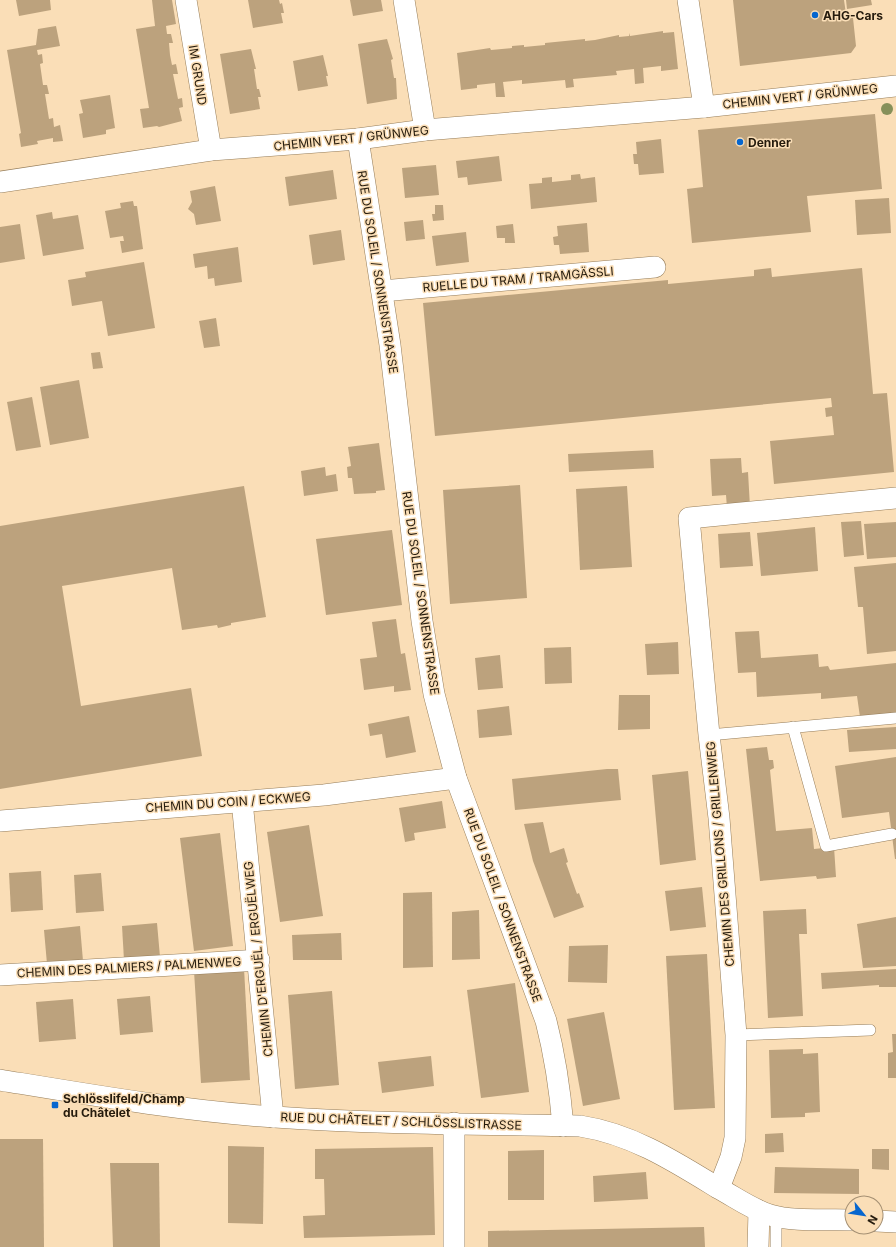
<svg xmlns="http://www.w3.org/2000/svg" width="896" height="1247" viewBox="0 0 896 1247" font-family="Inter,sans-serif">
<rect width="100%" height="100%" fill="#fadeb7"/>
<g fill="#bca27d">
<polygon points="16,0 50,0 51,10 19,16"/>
<polygon points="152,0 172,0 176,24 166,26 167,34 171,34 173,43 169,43 170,55 172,65 176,64 178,74 173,74 178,99 182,98 183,107 179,108 182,121 159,127 157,126 143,128 140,109 149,108 136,29 155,26"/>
<polygon points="248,0 279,0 280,4 282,3 284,13 281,13 283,23 253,28"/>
<polygon points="350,0 381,0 383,11 353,16"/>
<polygon points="733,0 844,0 846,14 853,18 856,46 851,53 740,66"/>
<polygon points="846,0 871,0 872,5 847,9"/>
<polygon points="56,26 60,46 37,50 38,55 42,54 43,63 40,64 43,85 47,85 49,94 45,94 49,119 53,118 54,127 60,125 63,141 53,142 53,138 37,141 38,144 21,147 19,134 21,133 7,50 36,45 38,29"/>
<polygon points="663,31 663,33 674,32 678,69 661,71 661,66 643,68 644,83 635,84 634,69 616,71 617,75 573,79 574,87 566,88 565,80 522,84 522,80 503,82 505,97 496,97 495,83 477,85 477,88 461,90 457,53 490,48 491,50 512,48 512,46 524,45 524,47 545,45 545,43 585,39 585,41 595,40 619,35 619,37 629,36 630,33 630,36"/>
<polygon points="387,39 393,59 391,60 394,78 396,78 397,99 367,104 358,44"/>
<polygon points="251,49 256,69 254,69 257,89 259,89 261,97 258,97 260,109 230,114 220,54"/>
<polygon points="323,55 328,76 326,76 328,86 298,91 293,61"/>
<polygon points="110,95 115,128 106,130 106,134 83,138 79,114 83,113 80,100"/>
<polygon points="875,114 882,189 807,196 811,232 692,243 687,189 703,187 698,130"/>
<polygon points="661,139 664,173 639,175 638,164 634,164 633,154 637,154 636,142"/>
<polygon points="499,156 502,181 468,185 467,177 458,178 456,161"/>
<polygon points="436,165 439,195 405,198 402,168"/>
<polygon points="333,170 337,199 289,206 285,177"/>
<polygon points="580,174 581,179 595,177 597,202 531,209 529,184 542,183 542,178 552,177 552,182 571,180 571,175"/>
<polygon points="215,186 221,221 196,225 194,214 188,209 192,202 190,191"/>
<polygon points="889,198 891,233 857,235 855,200"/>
<polygon points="133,201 134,206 137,206 143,249 122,253 120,241 124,241 123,236 110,238 105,211 121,208 120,203"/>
<polygon points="435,205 443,205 444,220 433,221 432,214 435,214"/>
<polygon points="52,212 53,219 78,215 84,249 43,256 36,215"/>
<polygon points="423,220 425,239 406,241 404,222"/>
<polygon points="587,223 589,252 560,254 559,245 554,245 553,237 558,236 557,226"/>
<polygon points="20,224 25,259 0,263 0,227"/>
<polygon points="513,224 515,243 505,243 505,238 497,238 496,226"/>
<polygon points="341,230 345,260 313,265 309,235"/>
<polygon points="466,232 469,262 436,266 432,236"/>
<polygon points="238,247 242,282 215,286 214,278 208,279 207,266 195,268 193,254"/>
<polygon points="144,262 155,328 108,336 102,301 72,306 68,280 86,277 85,272"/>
<polygon points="771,268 772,277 862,268 873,394 887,393 894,472 774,484 770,441 834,435 832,416 826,417 825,408 832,407 831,398 435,436 423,303 668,280 668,284 754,276 754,270"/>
<polygon points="216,318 220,346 204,348 199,321"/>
<polygon points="100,352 103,368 93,369 91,353"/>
<polygon points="79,380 89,438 50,445 40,387"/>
<polygon points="32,397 41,447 16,451 7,402"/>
<polygon points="379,443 385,490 376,491 376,493 354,494 352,478 348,478 347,467 351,466 348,447"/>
<polygon points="653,450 654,468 569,472 568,454"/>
<polygon points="741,458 742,473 748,472 750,507 727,508 726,495 712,496 710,459"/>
<polygon points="325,467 326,476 336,474 338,491 304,496 301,471"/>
<polygon points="520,485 527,598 450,604 443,490"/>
<polygon points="244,486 266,617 231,623 231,625 218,628 217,625 182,630 172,568 62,586 81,706 191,688 202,756 0,789 0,526"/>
<polygon points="627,486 632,567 580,570 576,489"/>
<polygon points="861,521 864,555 844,557 841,522"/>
<polygon points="896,522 896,557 867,559 864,524"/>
<polygon points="815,527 818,571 761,576 757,533"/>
<polygon points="392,530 402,605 326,615 316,539"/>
<polygon points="750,532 753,566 720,568 718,534"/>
<polygon points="896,563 896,651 867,654 863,607 858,607 854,567"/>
<polygon points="396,619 401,654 405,653 411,690 394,692 394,686 364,690 360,659 377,657 372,622"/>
<polygon points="759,631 761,658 818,654 819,667 828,666 830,670 896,663 896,714 860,717 857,696 821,699 821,693 757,697 756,672 738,673 735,632"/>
<polygon points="678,642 679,674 647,675 645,644"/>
<polygon points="571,647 572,683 545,684 544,648"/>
<polygon points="500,655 503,688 478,690 475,658"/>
<polygon points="619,695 650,695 650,729 618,730"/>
<polygon points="509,706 512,735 479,738 477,710"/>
<polygon points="409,716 416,752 386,758 382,734 370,736 368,724"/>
<polygon points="896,727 896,749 849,752 847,730"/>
<polygon points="767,747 769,760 773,760 774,768 770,770 776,831 812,828 814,849 834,847 836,877 817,879 816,876 760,881 746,749"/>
<polygon points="896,757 896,859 895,859 889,812 842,818 835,766"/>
<polygon points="607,769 618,769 621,800 515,810 512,779"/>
<polygon points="688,771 696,860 660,865 652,775"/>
<polygon points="442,801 446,828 414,833 415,840 405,842 399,808"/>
<polygon points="543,822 550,853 564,848 568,862 566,863 577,894 579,893 584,907 554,918 533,861 524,824"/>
<polygon points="309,825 323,916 280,922 267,832"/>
<polygon points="220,833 233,946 194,951 180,838"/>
<polygon points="41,871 43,910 11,912 9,873"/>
<polygon points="101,873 104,911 76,913 74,875"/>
<polygon points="702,887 706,927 670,931 665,891"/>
<polygon points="432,892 433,967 403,968 403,893"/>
<polygon points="806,909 807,934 799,934 803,1016 768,1018 763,911"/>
<polygon points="479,910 480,959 452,960 452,912"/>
<polygon points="896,917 896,966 863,968 857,924"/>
<polygon points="157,923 160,957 124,960 122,926"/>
<polygon points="80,926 83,961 47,964 44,930"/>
<polygon points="341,933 342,960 293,960 292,935"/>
<polygon points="608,945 607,983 568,982 569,946"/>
<polygon points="707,954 715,1108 674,1110 666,956"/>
<polygon points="244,968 250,1080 201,1083 194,971"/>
<polygon points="896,969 896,987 879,987 879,985 822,989 821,973"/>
<polygon points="515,983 529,1092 481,1098 467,990"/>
<polygon points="332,991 339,1085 295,1089 288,995"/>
<polygon points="150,996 153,1032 120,1035 117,999"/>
<polygon points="73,999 76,1039 39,1042 36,1002"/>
<polygon points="604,1012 620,1099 583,1106 567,1019"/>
<polygon points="892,1034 896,1034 896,1078 888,1078 888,1053 893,1052"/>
<polygon points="803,1049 803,1054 818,1053 820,1112 805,1113 805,1117 771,1118 769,1050"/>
<polygon points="431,1056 434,1086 382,1093 378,1062"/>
<polygon points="783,1133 784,1152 765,1153 765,1134"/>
<polygon points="0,1139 43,1139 44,1247 0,1247"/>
<polygon points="228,1146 264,1147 263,1224 228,1223"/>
<polygon points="433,1147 435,1235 304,1238 303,1216 325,1215 324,1179 315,1179 315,1149"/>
<polygon points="872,1149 889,1149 889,1170 872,1169"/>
<polygon points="544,1150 544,1200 508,1200 508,1151"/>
<polygon points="110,1163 159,1163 160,1247 113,1247"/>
<polygon points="775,1167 859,1169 859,1194 774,1193"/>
<polygon points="646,1172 648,1199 594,1202 593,1176"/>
<polygon points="704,1227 705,1247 488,1247 488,1231"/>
</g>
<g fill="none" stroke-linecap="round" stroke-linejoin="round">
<defs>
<g id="lane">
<polyline points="793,727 826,846 892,834"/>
<polyline points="709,735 896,718"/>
<polyline points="736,1035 870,1030"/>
<polyline points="776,1247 776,1216"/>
</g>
<g id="street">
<polyline points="186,0 211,150"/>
<polyline points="404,0 425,130"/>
<polyline points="688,0 704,107"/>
<path d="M358,139L390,345L422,621L434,694L456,778L546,1021C555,1056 560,1090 563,1126"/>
<polyline points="0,182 211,150 358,139 425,130 704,107 896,86"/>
<polyline points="382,291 655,267"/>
<polyline points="242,801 273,1117"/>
<polyline points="0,821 324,795 456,778"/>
<polyline points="0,975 259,960"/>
<path d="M0,1080C91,1095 183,1111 275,1117C376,1124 478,1124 580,1126C632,1134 674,1161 718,1188C735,1197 751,1209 770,1215C793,1222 827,1219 852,1220"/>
<polyline points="719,1188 731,1157 735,1138 736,1035 719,818 709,735 689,518 896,498"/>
<polyline points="876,1221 896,1222"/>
<polyline points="454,1247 454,1123"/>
<polyline points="758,1247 759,1211"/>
</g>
</defs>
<use href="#lane" stroke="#967d59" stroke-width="12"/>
<use href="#street" stroke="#967d59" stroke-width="22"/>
<use href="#lane" stroke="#fff" stroke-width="11"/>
<use href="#street" stroke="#fff" stroke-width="21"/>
</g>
<circle fill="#86905a" cx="887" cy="109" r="6"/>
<g fill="#0666cf" stroke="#fadeb7" stroke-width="1.5">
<circle cx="815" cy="15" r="4"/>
<circle cx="740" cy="142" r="4"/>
<rect x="51" y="1101" width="8" height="8" rx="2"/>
</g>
<g text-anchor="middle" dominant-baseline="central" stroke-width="3" stroke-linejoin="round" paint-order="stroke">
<g font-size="12" font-weight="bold" fill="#251b0d" stroke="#fadeb7" text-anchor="start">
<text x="823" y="15">AHG-Cars</text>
<text x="748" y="142">Denner</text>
<text x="63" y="1098">Schlösslifeld/Champ<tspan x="63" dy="14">du Châtelet</tspan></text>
</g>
<g font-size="12" fill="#251b0d" stroke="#fadeb7">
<text transform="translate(198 75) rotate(81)">IM GRUND</text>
<text transform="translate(800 96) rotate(-6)">CHEMIN VERT / GRÜNWEG</text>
<text transform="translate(351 138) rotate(-6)">CHEMIN VERT / GRÜNWEG</text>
<text transform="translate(378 272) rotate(81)">RUE DU SOLEIL / SONNENSTRASSE</text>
<text transform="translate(518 279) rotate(-5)">RUELLE DU TRAM / TRAMGÄSSLI</text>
<text transform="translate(421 593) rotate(82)">RUE DU SOLEIL / SONNENSTRASSE</text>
<text transform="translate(228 802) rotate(-4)">CHEMIN DU COIN / ECKWEG</text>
<text transform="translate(720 854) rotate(-95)">CHEMIN DES GRILLONS / GRILLENWEG</text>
<text transform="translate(503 905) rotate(70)">RUE DU SOLEIL / SONNENSTRASSE</text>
<text transform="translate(258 959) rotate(-96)">CHEMIN D'ERGUËL / ERGUËLWEG</text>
<text transform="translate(129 967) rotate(-3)">CHEMIN DES PALMIERS / PALMENWEG</text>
<text transform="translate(401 1121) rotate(2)">RUE DU CHÂTELET / SCHLÖSSLISTRASSE</text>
</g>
</g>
<g transform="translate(864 1215) rotate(120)"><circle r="19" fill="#fadeb7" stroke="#a59073"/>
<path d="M0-3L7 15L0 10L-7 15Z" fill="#0666cf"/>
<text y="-6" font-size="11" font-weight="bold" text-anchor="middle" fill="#251b0d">N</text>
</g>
</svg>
